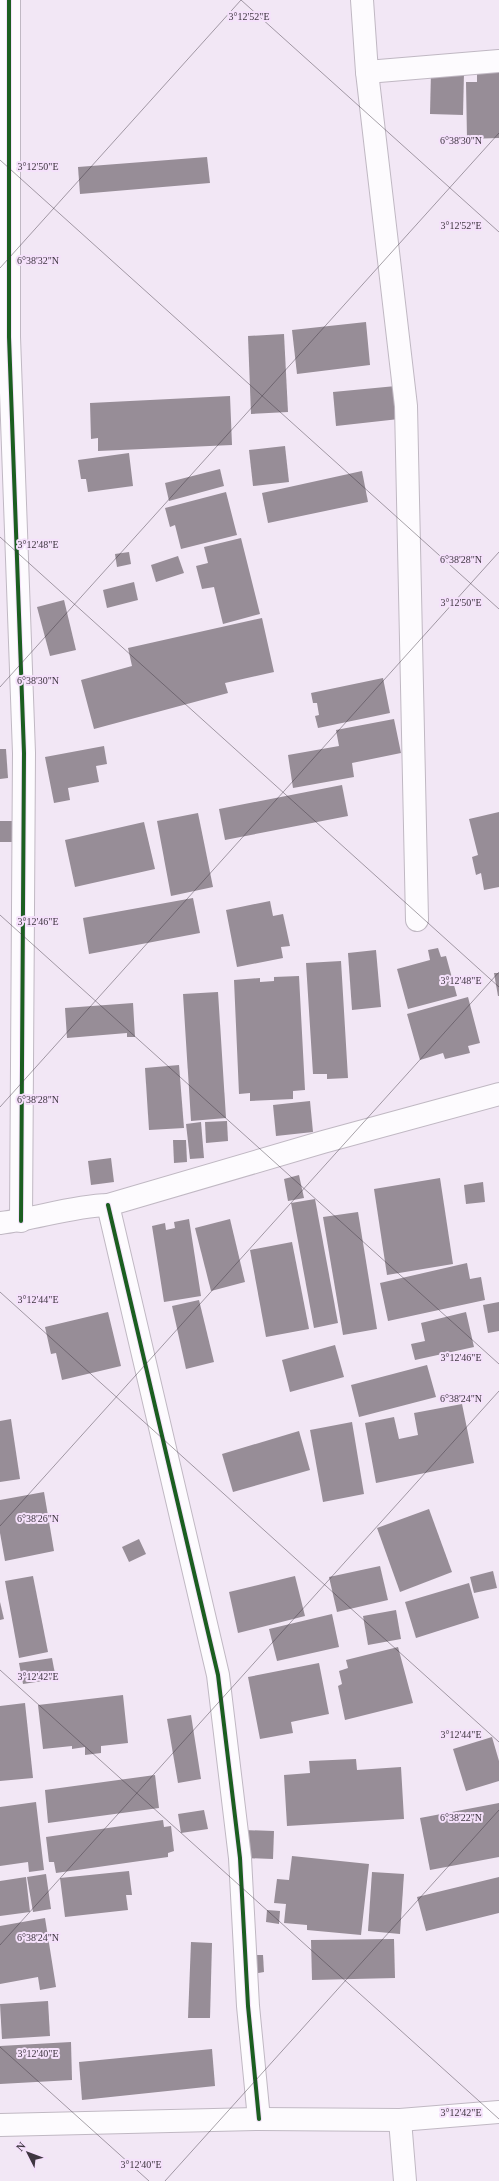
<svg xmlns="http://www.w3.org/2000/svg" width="499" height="2181" viewBox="0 0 499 2181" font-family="Georgia,serif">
<rect width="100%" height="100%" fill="#f2e7f5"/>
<g fill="#978d97">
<polygon points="431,71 464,72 463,115 430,114"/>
<polygon points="499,71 499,138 467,139 466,82 477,82 477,72"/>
<polygon points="207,157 210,183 80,194 78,167"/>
<polygon points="366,322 370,365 297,374 292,330"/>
<polygon points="284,334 288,412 251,414 248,336"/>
<polygon points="396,386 399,419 336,426 333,392"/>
<polygon points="230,396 232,445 98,451 98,438 91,439 90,403"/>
<polygon points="285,446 289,482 253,486 249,450"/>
<polygon points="129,453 133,486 88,492 86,479 81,479 78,460"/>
<polygon points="220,469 224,486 169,501 165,483"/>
<polygon points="362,471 368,502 268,523 262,493"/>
<polygon points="226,492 237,535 181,549 175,525 170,527 165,508"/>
<polygon points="241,538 260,614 223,624 214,587 202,589 196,566 208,563 204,547"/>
<polygon points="129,552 131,564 117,567 115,554"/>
<polygon points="178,556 184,573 156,582 151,565"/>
<polygon points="134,582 138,600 107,608 103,590"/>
<polygon points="64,600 76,650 50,656 37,607"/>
<polygon points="262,618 274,672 225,683 228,693 94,729 81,680 132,666 128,648"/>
<polygon points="383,678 390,713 318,728 315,716 319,715 317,703 313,703 311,693"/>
<polygon points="394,719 401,753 352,763 354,777 293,788 288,755 339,746 336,730"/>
<polygon points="104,746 107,764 96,766 99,782 68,788 70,800 54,803 45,757"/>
<polygon points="0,749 6,749 8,778 0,779"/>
<polygon points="342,785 348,816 225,840 219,809"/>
<polygon points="499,812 499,887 484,890 481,873 476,875 472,857 478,855 469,819"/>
<polygon points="198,813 213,887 171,896 157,821"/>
<rect x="0" y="821" width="15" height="21"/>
<polygon points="144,822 155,869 75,887 65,840"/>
<polygon points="193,898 200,933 89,954 83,918"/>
<polygon points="270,901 273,916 283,914 290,946 281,947 283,958 237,967 226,910"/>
<polygon points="438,948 441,957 446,956 457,996 408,1009 397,969 430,960 428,950"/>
<polygon points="376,950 381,1007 352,1010 348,953"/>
<polygon points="341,961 348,1078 327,1079 327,1074 313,1074 306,963"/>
<polygon points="494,973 499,973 499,996 498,996"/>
<polygon points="299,976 305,1090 293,1091 293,1099 250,1101 250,1093 239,1094 234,980 260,978 260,982 274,981 274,977"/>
<polygon points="218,992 226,1118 191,1121 183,994"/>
<polygon points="468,997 480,1043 468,1046 470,1053 445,1059 443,1053 420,1060 407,1014"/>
<polygon points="133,1003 135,1037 127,1037 127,1033 67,1038 65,1008"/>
<polygon points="179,1065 184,1128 149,1130 145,1068"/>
<polygon points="310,1101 313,1132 276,1136 273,1105"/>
<polygon points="227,1121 228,1141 206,1143 205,1122"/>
<polygon points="201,1122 204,1158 190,1159 186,1124"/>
<polygon points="173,1140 186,1140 187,1162 174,1163"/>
<polygon points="111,1158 114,1182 91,1185 88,1161"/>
<polygon points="299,1175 304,1198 288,1201 284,1179"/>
<polygon points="440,1178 453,1264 387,1275 374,1189"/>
<polygon points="483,1182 485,1202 466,1204 464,1185"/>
<polygon points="315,1199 338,1323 314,1328 291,1203"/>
<polygon points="358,1212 377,1329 343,1335 323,1217"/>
<polygon points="189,1219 201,1296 164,1302 152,1226 165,1223 166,1230 175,1228 174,1222"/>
<polygon points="230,1219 245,1282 211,1291 195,1228"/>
<polygon points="292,1242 309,1329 266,1337 250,1250"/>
<polygon points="467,1263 470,1279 481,1277 485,1300 388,1321 380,1283"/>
<polygon points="199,1300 214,1362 186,1369 172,1306"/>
<polygon points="499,1302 499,1331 488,1333 483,1305"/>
<polygon points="108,1312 121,1366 62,1380 56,1353 51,1354 45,1327"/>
<polygon points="466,1312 474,1347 415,1360 411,1344 425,1341 421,1323"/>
<polygon points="335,1345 344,1377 290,1392 282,1360"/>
<polygon points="427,1365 436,1397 359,1417 351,1385"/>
<polygon points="462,1404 474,1463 376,1483 365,1423 394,1417 399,1439 418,1435 414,1413"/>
<polygon points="11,1419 20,1479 0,1482 0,1421"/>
<polygon points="352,1422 364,1494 323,1502 310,1430"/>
<polygon points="299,1431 310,1470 233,1492 222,1454"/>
<polygon points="44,1492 54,1551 5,1561 0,1533 0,1500"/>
<polygon points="429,1509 452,1572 400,1592 377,1528"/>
<polygon points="139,1539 146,1554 129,1562 122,1547"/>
<polygon points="380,1566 388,1600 337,1612 329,1577"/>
<polygon points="493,1571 497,1588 474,1593 470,1577"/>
<polygon points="33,1576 48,1652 19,1658 5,1581"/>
<polygon points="295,1576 305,1616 238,1633 229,1592"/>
<polygon points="469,1583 479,1618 416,1638 405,1602"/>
<polygon points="0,1602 4,1619 0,1620"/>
<polygon points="396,1610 401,1639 368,1645 363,1616"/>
<polygon points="332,1614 339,1647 277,1661 269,1629"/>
<polygon points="398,1647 413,1703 345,1720 338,1686 342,1684 339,1671 348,1668 346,1660"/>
<polygon points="52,1658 56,1679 23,1684 19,1663"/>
<polygon points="319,1663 329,1714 291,1722 293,1733 260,1739 248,1677"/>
<polygon points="123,1695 128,1743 101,1746 101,1753 85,1755 85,1747 72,1749 72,1746 43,1749 38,1705"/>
<polygon points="25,1703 33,1778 0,1781 0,1706"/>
<polygon points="191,1715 201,1779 178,1783 167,1719"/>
<polygon points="492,1737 499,1761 499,1781 466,1791 453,1749"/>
<polygon points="356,1759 357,1770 401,1767 404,1819 287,1826 284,1775 310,1773 309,1761"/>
<polygon points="155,1775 159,1808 48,1823 45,1790"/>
<polygon points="36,1802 44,1870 29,1872 28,1862 0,1866 0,1807"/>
<polygon points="499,1803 499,1857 430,1870 420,1818"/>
<polygon points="204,1810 208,1829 181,1833 178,1814"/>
<polygon points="163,1820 164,1827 171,1826 174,1851 168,1853 168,1857 56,1873 54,1862 49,1862 46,1837"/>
<polygon points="244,1830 274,1831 273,1859 243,1858"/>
<polygon points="292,1856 369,1864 361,1935 307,1930 307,1925 284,1923 286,1904 274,1903 277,1879 289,1880"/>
<polygon points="129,1871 132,1895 126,1895 128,1910 65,1917 60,1878"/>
<polygon points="372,1872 404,1874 400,1934 368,1931"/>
<polygon points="46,1874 51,1909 33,1912 27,1877"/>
<polygon points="26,1877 30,1912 0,1916 0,1881"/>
<polygon points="499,1877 499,1913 426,1931 417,1897"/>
<polygon points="267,1910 280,1911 279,1924 266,1922"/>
<polygon points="45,1918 56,1987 40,1990 38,1977 0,1984 0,1926"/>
<polygon points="394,1939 395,1978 312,1980 311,1940"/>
<polygon points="191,1942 212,1943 210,2018 188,2018"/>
<polygon points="250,1955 263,1955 264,1972 252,1974"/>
<polygon points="48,2001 50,2036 2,2039 0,2004"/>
<polygon points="71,2042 72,2080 0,2084 0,2046"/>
<polygon points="212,2049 215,2086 82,2100 79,2062"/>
</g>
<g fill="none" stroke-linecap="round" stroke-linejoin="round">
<defs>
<g id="street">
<polyline points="9,0 9,337 24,753 21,1221"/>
<polyline points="362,0 367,72 406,406 417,920"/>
<polyline points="367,72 499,61"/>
<polyline points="108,1205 218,1675 240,1858 248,2006 259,2119"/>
<path d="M0,1223C36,1219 71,1206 108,1205L323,1142L499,1094"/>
<polyline points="400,2120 405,2181"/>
<polyline points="0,2125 259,2119 400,2120 499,2112"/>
</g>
</defs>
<use href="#street" stroke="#c0b8c3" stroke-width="24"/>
<use href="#street" stroke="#fdfbfe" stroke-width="22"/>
<defs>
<g id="cycleway">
<polyline points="9,0 9,337 24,753 21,1221"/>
<polyline points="108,1205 218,1675 240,1858 248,2006 259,2119"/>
</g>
</defs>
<use href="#cycleway" stroke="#f5e1fb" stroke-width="6"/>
<use href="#cycleway" stroke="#1b5e20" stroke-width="4"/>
</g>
<path fill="none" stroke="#3e3640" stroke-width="1" stroke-opacity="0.45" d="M241,0L499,232M0,160L499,609M0,268L241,0M0,537L499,987M0,687L499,133M0,915L499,1364M0,1107L499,552M0,1292L499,1742M0,1526L499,972M0,1670L499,2119M0,1945L499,1391M0,2047L149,2181M165,2181L499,1810"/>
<g font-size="10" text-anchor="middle" fill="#3e3640" stroke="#f5e1fb" stroke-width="4" stroke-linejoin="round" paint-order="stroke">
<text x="249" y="20">3°12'52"E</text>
<text x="461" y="144">6°38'30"N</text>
<text x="38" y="170">3°12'50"E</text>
<text x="461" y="229">3°12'52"E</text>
<text x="38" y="264">6°38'32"N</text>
<text x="38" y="548">3°12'48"E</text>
<text x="461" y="563">6°38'28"N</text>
<text x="461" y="606">3°12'50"E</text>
<text x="38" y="684">6°38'30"N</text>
<text x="38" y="925">3°12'46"E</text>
<text x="461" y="984">3°12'48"E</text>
<text x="38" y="1103">6°38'28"N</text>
<text x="38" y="1303">3°12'44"E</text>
<text x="461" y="1361">3°12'46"E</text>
<text x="461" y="1402">6°38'24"N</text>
<text x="38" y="1522">6°38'26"N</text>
<text x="38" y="1680">3°12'42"E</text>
<text x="461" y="1738">3°12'44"E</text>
<text x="461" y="1821">6°38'22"N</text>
<text x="38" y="1941">6°38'24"N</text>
<text x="38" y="2057">3°12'40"E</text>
<text x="461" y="2116">3°12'42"E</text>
<text x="141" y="2168">3°12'40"E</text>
</g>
<g transform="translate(28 2153) rotate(312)" stroke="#f5e1fb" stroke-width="3" paint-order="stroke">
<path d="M0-3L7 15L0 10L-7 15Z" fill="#3e3640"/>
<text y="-6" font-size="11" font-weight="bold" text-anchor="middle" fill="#3e3640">N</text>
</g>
</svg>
